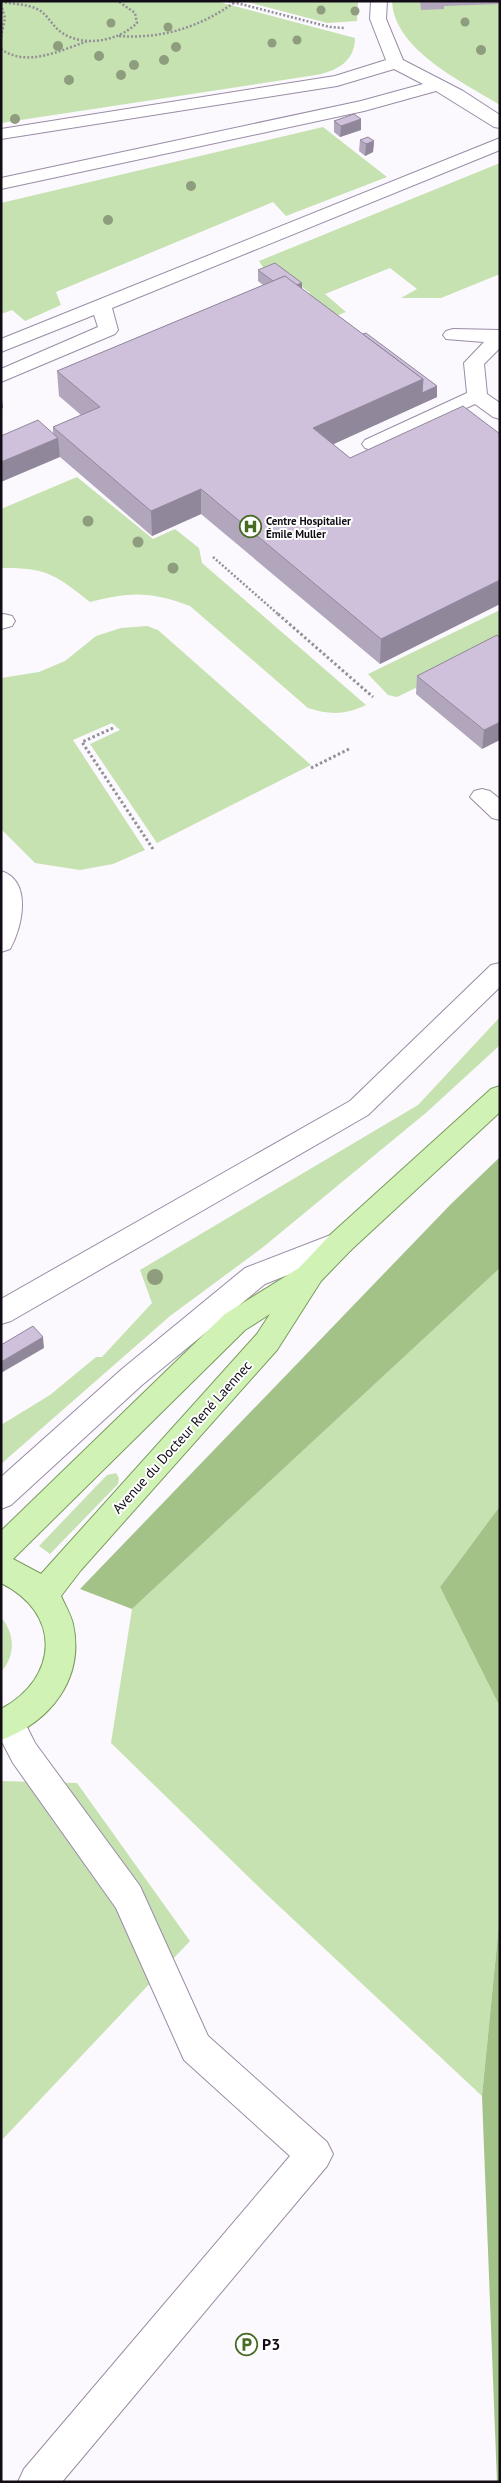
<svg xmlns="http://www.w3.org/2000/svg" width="501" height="2483" viewBox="0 0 501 2483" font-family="'PT Sans',sans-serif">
<rect width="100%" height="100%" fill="#fbf8fe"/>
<g fill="#c7e2b1">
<path d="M1,1H215L355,38C355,61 337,71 316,75L1,123Z"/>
<polygon points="244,1 358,1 357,21 327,23"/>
<path d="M392,1H500V105C463,82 394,50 392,1Z"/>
<polygon points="323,127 387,177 286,216 273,202 56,292 61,305 25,321 12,310 1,314 1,203"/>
<polygon points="500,163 500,274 441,298 401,298 417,289 390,268 325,294 346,312 321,322 295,304 310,293 280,270 266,272 259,261"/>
<path d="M77,477L153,539L175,529L199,548L202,563L366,705C345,715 330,715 308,708L190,606C149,591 131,592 90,602C56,575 46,567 1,568V509Z"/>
<polygon points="500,610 500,655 494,650 397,697 388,695 368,674"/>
<polygon points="147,626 158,630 311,765 157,843 90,744 120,730 112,723 73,740 145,850 113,864 80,870 35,863 1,829 1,678 39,672 65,661 96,636 121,628"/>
<polygon points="500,1017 500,1045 427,1112 262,1248 170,1316 1,1464 1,1425 50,1395 96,1357 102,1357 152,1303 140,1270 418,1105"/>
<polygon points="500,1268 500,1506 440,1587 500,1707 500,1914 482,2096 265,1893 111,1743 132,1609"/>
<polygon points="116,1473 119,1478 118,1484 50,1554 39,1546 107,1475"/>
<path d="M1,1617C15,1634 16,1655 1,1672Z"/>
<polygon points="1,1781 77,1783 190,1941 1,2141"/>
</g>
<g fill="#a2c288">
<polygon points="500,1157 500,1268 132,1609 80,1589 451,1204"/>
<polygon points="500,1506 500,1707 440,1587"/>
<polygon points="500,1914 500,2482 497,2482 482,2096"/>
</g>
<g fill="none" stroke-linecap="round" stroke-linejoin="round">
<defs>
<g id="minor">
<polygon points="371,1 387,1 386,19 403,60 463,91 500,115 500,128 494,127 436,91 364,111 1,189 1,178 361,101 423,84 394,69 337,86 1,139 1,129 335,76 386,60 370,19"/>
<polygon points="500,138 500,150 112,308 118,330 115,334 1,382 1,369 98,327 94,315 1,352 1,339"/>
<polygon points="453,329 500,330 500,348 484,364 487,394 500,403 500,419 493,417 475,404 379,448 372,450 365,448 362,444 365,440 467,393 464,363 484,342 446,339 443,335 446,331"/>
<polygon points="4,614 12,616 15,621 12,626 1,629 1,615"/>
<polygon points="482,789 490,791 500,799 500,820 492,818 470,797 474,791"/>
<path d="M1,871C33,881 22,928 10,949L1,952Z"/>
<polygon points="500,963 500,987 368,1115 11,1321 1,1324 1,1299 350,1101 491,965"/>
<polygon points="341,1231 351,1234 355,1242 351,1250 265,1284 142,1385 11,1505 1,1509 1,1477 122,1369 245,1268"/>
<polygon points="9,1708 20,1713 35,1743 140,1886 208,2036 327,2142 333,2154 327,2166 62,2482 18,2482 24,2469 290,2156 184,2060 116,1908 13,1763 1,1740 1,1711"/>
</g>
<path id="major" d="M500,1086V1112L351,1250L321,1281L277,1350L81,1570L61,1596C65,1605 71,1615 73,1624C85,1679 50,1722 1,1740V1709C59,1678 62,1613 1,1583V1531L225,1314L299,1268L331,1234L491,1089ZM270,1314L257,1334L41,1574L13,1559L245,1330Z"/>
</defs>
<use href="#minor" stroke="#998ca5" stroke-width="2"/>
<use href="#major" stroke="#7a9c5c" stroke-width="2"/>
<g stroke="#939097" stroke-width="2.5" stroke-dasharray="2 2" stroke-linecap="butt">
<polyline points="229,1 330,27 345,28"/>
<path d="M1,2C14,4 28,4 39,10C49,16 52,26 61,32C83,48 119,41 137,23L135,13L118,1"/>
<polyline points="1,4 5,18 1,37"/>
<path d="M119,36C163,39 200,27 235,2"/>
<path d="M1,49C27,68 61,50 88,41"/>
<polyline points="213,557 279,615"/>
</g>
<g stroke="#939097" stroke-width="3" stroke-dasharray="2.5 2.5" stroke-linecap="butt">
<polyline points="278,614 373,697"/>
<polyline points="113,728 82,742 153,849"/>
<polyline points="311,768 349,749"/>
</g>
<use href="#minor" fill="#fff" fill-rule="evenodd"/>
<use href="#major" fill="#d1f2b5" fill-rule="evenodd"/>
</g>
<g fill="#8e9d7e">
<circle cx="321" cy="10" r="4.5"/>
<circle cx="355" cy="11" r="4.5"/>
<circle cx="465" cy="22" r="4.5"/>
<circle cx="111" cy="23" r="4.5"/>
<circle cx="168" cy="27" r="4.5"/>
<circle cx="297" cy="40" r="4.5"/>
<circle cx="272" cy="43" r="4.5"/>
<circle cx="58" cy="46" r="5"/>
<circle cx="176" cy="47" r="5"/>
<circle cx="481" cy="50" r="5"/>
<circle cx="99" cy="56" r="5"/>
<circle cx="164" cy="60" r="5"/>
<circle cx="134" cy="65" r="5"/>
<circle cx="121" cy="75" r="5"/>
<circle cx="69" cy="80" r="5"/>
<circle cx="15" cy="119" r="5"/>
<circle cx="191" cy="186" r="5"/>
<circle cx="108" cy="220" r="5"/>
<circle cx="88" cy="521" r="5.5"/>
<circle cx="138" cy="542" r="5.5"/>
<circle cx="173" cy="568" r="5.5"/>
<circle cx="155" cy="1277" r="8"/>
</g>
<g fill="#b2a6bd">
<polygon points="420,1 500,1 500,4 444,6 444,9 421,10"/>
<polygon points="361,119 361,130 340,137 334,132 334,121"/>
<polygon points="360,140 374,141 373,152 365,156 359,151"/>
<polygon points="258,270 302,283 302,289 363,334 437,386 437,397 333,444 350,458 500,434 500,604 380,664 201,514 152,536 60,457 53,433 53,427 81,415 59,396 57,371 263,285 258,281"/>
<polygon points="500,638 482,749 416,694 417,676"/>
</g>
<g fill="#91879a">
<polygon points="361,119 361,130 340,137 341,126"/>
<polygon points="374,141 373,152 365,156 366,144"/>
<polygon points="302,283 302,294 284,290"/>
<polygon points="423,379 437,386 437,397 312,454 313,428"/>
<polygon points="1,392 3,408 1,409"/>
<polygon points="58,438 60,457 1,482 1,462"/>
<polygon points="201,489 201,514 152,536 151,511"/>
<polygon points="500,580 500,604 380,664 381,639"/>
<polygon points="500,722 500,740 482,749 484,730"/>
<polygon points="43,1337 44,1348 1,1373 1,1362"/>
</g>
<g fill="#cfc1dc" stroke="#91879a">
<polygon points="354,114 361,119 341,126 334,121"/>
<polygon points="368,137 374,141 366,144 360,140"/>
<polygon points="275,263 302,283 296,285 285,276 273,281 258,270"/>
<polygon points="285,276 423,379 313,428 350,458 463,406 500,434 500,580 381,639 201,489 151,511 53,427 100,407 57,371"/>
<polygon points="366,333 437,386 422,393 423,379 363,334"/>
<polygon points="38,420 58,438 1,462 1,436"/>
<polygon points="497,635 500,638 500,722 484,730 417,676"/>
<polygon points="33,1326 43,1337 1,1362 1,1345"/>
</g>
<defs>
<symbol id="hospital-ring" viewBox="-11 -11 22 22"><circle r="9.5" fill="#fff" stroke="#486b24" stroke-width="1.5"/><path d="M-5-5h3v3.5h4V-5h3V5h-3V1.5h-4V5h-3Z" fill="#486b24"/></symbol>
<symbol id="parking-ring" viewBox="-11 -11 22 22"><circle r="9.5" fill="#fff" stroke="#486b24" stroke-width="1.5"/><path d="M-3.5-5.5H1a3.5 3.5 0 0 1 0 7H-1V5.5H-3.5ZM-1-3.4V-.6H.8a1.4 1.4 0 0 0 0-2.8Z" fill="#486b24"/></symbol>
</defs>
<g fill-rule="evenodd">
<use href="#hospital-ring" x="238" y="514" width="25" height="25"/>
<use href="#parking-ring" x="234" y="2332" width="25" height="25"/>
</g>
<g text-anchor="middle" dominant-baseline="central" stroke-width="4" stroke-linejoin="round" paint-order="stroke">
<g font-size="11" font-weight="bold" fill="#110c15" stroke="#fff" text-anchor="start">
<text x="266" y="521">Centre Hospitalier<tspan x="266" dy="13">Émile Muller</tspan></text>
</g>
<g font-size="14" fill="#110c15" stroke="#fff">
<text transform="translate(182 1437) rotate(-48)">Avenue du Docteur René Laennec</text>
</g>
<g font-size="16" font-weight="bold" fill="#110c15" stroke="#fff" text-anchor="start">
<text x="262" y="2344">P3</text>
</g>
</g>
<rect width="501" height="2483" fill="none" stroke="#110c15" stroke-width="5"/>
</svg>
